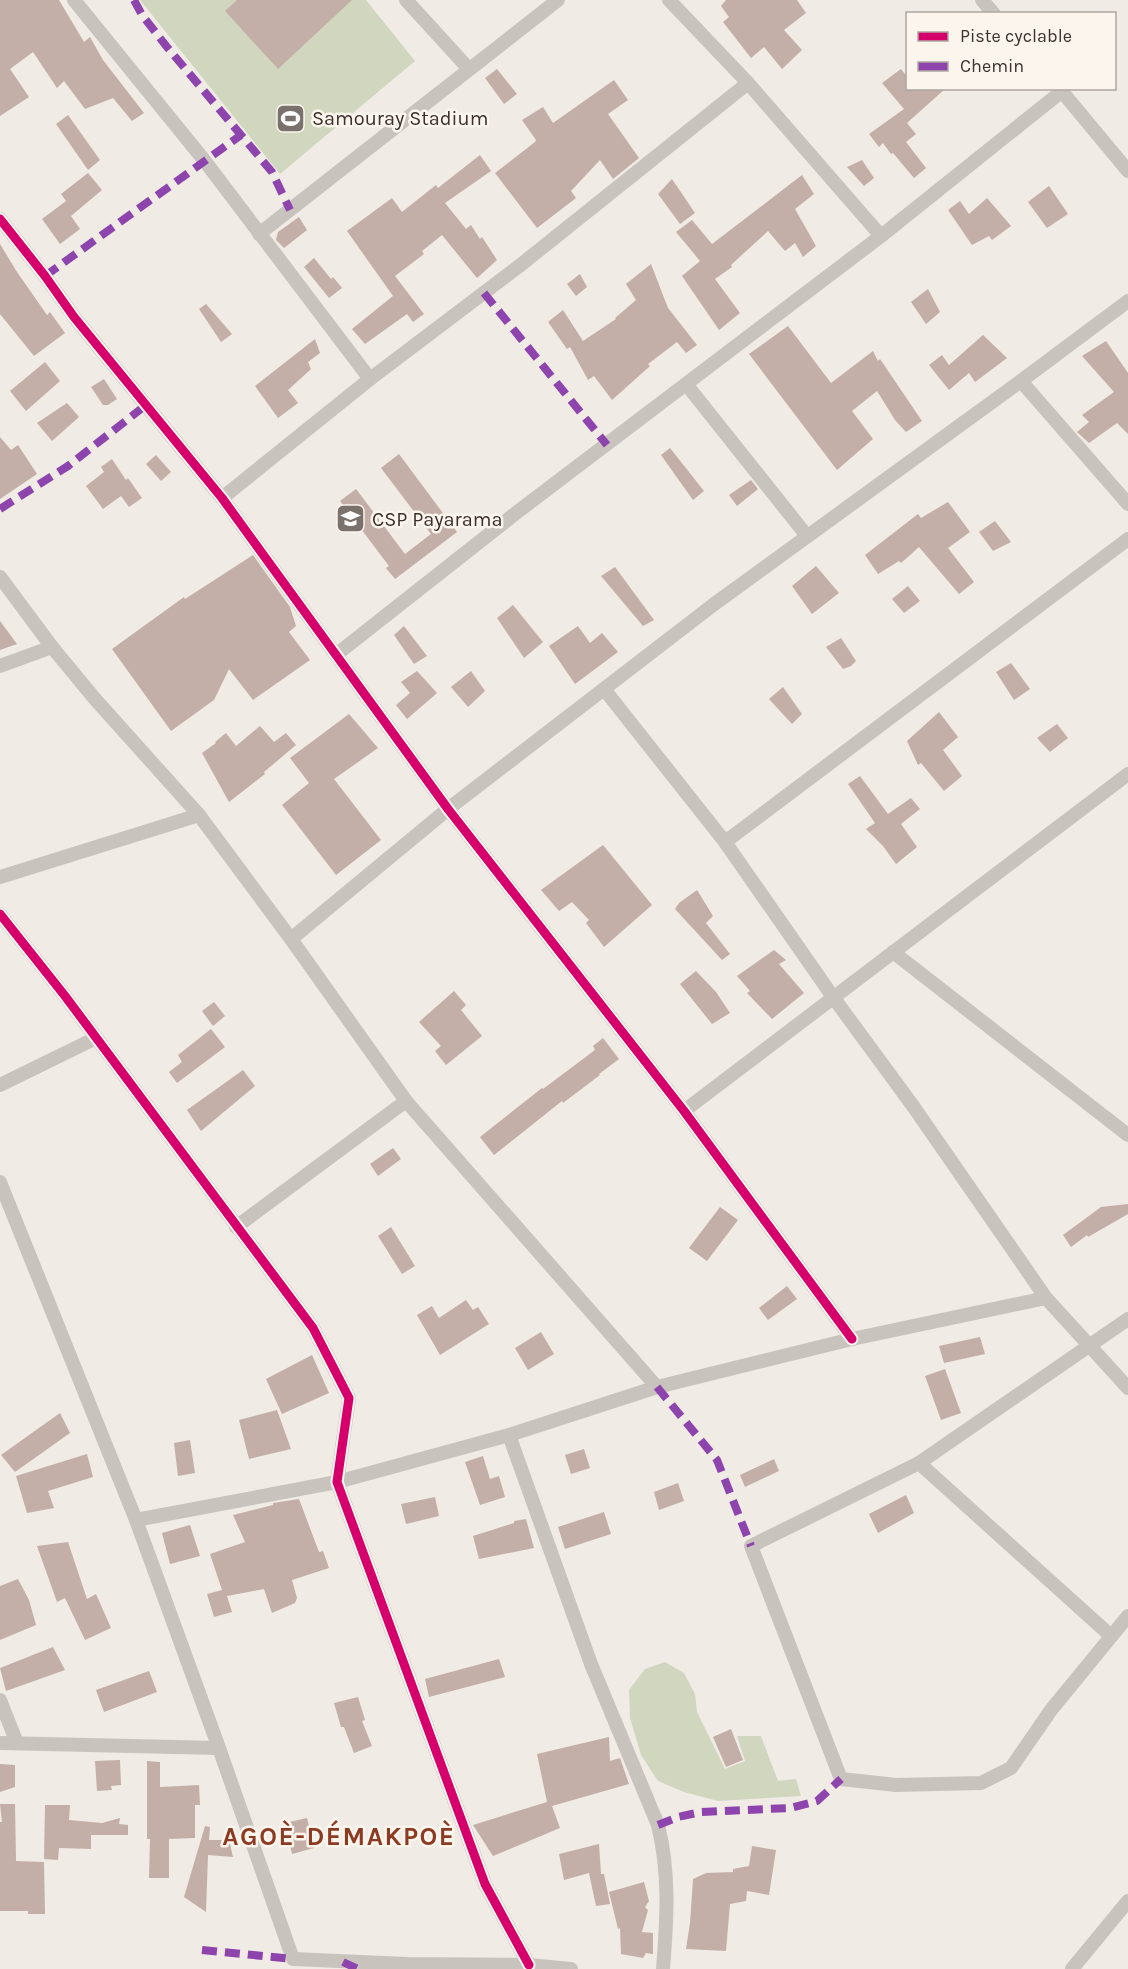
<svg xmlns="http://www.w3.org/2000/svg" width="1128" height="1969" viewBox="0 0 1128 1969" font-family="Karla,sans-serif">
<rect width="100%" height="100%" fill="#f0ebe5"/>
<g fill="#d1d6bf">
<polygon points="140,0 366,0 415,61 280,174"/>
<polygon points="665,1662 684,1673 695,1694 697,1712 725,1769 745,1761 737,1736 761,1736 778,1781 796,1779 801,1796 718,1801 684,1792 658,1781 641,1755 630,1718 629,1690 645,1669"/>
</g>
<g fill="#c3afa7">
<polygon points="0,0 59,0 84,42 90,37 103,60 144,113 132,121 113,98 85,109 64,81 57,88 33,52 10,69 29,97 0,116"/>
<polygon points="237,0 352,0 278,69 225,11"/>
<polygon points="726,0 797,0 806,13 784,30 802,50 782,69 764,47 751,58 723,22 729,17 721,6"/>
<polygon points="497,69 517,94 504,104 485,78"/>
<polygon points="901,69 908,78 908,88 946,88 907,123 916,134 906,142 926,168 914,178 893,153 891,154 883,143 879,147 869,134 904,109 882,83"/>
<polygon points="614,80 628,100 608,114 639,158 613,179 600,160 571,191 576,198 537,228 495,173 535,142 536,140 522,120 543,107 553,123"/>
<polygon points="68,115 100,160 88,170 56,124"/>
<polygon points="480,155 491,171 445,203 466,229 471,225 480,239 482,237 497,260 477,278 442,235 422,251 424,254 395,276 424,314 413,322 407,314 365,344 352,329 393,296 347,231 392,198 402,212 436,185 438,188"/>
<polygon points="862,160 874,178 864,186 847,167"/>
<polygon points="88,173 102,190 71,216 80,229 60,244 42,219 66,201 61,194"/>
<polygon points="802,175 814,194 795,209 816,246 803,257 795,243 785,251 768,231 731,265 732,267 715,279 740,313 719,330 682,276 700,261 676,232 692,220 712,244"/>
<polygon points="672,179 695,213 680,224 658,194"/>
<polygon points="1049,186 1068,214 1047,228 1028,202"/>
<polygon points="987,198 1011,226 992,240 989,236 972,245 948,210 960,201 969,214"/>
<polygon points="299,217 307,230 284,248 276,240 278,232"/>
<polygon points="0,244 17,272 47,315 50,312 65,333 34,356 0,314"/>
<polygon points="314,258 331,279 333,277 342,288 329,298 304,267"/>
<polygon points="651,264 668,308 697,345 686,353 677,342 648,364 650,366 612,400 594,376 588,380 570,347 567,349 548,322 563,310 583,341 616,319 615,318 636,300 626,284"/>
<polygon points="580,274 587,287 576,296 567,284"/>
<polygon points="928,289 940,312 926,324 911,302"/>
<polygon points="206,304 232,334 221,342 199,309"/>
<polygon points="788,326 831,383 873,351 878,361 880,359 922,421 906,432 895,420 877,391 852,411 873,439 837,470 749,354"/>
<polygon points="983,335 1007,358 975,382 969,373 949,390 929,365 942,355 949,365"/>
<polygon points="315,339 320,353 308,362 311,369 288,390 298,403 278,418 255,386"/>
<polygon points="1106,341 1128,373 1128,434 1117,423 1089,443 1077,432 1089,422 1082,415 1114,392 1082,356"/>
<polygon points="45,362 60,381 26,411 10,391"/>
<polygon points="104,379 117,399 108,405 103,405 91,387"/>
<polygon points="67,403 79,417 52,441 37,423"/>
<polygon points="0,437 11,450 18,445 37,474 0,499"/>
<polygon points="670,448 704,491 693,500 661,455"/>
<polygon points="399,454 457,532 395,579 386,568 389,566 340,501 356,489 405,554 431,534 381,468"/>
<polygon points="156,455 171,472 161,481 146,464"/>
<polygon points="112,459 126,480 128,478 142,498 129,507 121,496 103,509 86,486 104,472 101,467"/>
<polygon points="751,480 758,489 737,506 729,495"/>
<polygon points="948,502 970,532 948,548 974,582 959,594 919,547 901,563 899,561 878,574 865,555 918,514 921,518"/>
<polygon points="995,521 1011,542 993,551 979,532"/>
<polygon points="253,555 290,607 296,626 289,632 310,660 253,700 229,669 214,700 171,731 112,649 184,597 185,599"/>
<polygon points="816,566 839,593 812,614 792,586"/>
<polygon points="615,567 654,620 643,626 601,576"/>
<polygon points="908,586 920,601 904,613 892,599"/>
<polygon points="513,605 543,642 524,658 497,618"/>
<polygon points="0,621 17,644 0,650"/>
<polygon points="404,626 427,656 414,664 394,635"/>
<polygon points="578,626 590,643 602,633 618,652 575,684 549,646"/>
<polygon points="841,638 856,661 851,666 843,669 826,647"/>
<polygon points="1011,663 1030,689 1014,700 996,672"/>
<polygon points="417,671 437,693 407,719 396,705 410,693 401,682"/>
<polygon points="471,671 485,691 468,707 451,687"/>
<polygon points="783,687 802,714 792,724 769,699"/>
<polygon points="939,712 958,737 943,750 962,776 944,791 921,763 918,765 907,741"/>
<polygon points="349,714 378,748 334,779 381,840 336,875 282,805 309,783 290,758"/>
<polygon points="1057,724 1068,738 1050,752 1037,738"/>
<polygon points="260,726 274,742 286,733 296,745 264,772 265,774 229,802 202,753 216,743 215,742 226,733 236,746"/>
<polygon points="860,776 888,814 911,798 920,809 901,824 917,847 896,864 883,846 866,829 875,823 848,784"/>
<polygon points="603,845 652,905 604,947 586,923 589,920 572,902 559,911 541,890"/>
<polygon points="697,890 713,916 706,923 730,954 722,960 675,909 679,903"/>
<polygon points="774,950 786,960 779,964 804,993 772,1019 747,993 750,991 737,976"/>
<polygon points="696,971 716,992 730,1013 712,1024 680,984"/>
<polygon points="454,991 466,1005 461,1010 482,1036 446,1065 435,1051 441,1046 419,1022"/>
<polygon points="214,1002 225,1016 213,1026 202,1011"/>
<polygon points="211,1029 225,1047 177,1083 169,1072 182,1062 178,1055"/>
<polygon points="603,1038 619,1059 599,1074 600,1075 563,1103 562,1101 494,1155 480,1137 542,1088 543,1089 595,1050 593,1046"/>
<polygon points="243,1070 255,1086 201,1131 187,1110"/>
<polygon points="393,1148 401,1159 378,1176 370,1164"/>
<polygon points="1128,1204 1128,1214 1088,1237 1087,1235 1071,1247 1063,1235 1101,1207"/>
<polygon points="720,1207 738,1220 707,1261 689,1248"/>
<polygon points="391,1227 415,1266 402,1274 378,1236"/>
<polygon points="787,1286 797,1299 768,1320 759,1308"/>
<polygon points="466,1300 473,1310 478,1307 489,1324 440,1355 417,1315 432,1306 439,1318"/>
<polygon points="541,1332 554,1354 528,1370 515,1348"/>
<polygon points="980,1337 985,1354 944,1363 939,1346"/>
<polygon points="312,1355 329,1393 282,1414 266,1379"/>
<polygon points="945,1369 961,1413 941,1420 925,1376"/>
<polygon points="277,1410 291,1449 249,1459 239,1420"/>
<polygon points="60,1413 70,1433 15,1472 1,1455"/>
<polygon points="190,1440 195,1473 178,1476 174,1443"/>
<polygon points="584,1449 590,1468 571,1474 565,1455"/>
<polygon points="87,1454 93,1477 48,1491 54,1508 27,1513 16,1476"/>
<polygon points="483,1456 490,1479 499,1476 505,1497 480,1505 465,1462"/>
<polygon points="774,1459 779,1471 745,1487 740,1475"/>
<polygon points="678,1483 684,1501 659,1510 654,1492"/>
<polygon points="906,1495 914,1513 878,1533 869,1514"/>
<polygon points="435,1497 439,1516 406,1524 401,1504"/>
<polygon points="299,1499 319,1552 323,1551 329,1568 292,1580 297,1598 295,1603 272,1613 264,1589 227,1596 232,1612 214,1617 207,1594 222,1590 210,1554 245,1542 233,1515 273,1505 273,1503"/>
<polygon points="604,1512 611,1534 565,1549 558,1527"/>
<polygon points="526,1519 534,1548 479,1559 473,1536 514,1523 514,1521"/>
<polygon points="190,1525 200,1556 170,1564 162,1533"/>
<polygon points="68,1542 87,1599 96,1594 111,1628 85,1640 65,1598 57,1602 37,1546"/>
<polygon points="18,1579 29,1600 36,1625 0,1640 0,1586"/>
<polygon points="53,1647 65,1670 6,1691 0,1668"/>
<polygon points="499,1659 505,1677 429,1697 425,1679"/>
<polygon points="149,1671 157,1692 104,1712 96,1690"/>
<polygon points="358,1697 365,1720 362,1721 372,1746 354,1753 344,1727 341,1727 334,1703"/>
<polygon points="731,1729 743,1760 726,1767 713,1737"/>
<polygon points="609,1737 610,1761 620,1758 629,1784 552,1806 560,1828 493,1856 473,1825 547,1802 537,1754"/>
<polygon points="120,1760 121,1785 111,1786 112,1790 97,1791 95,1761"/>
<polygon points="147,1761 160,1762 160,1787 199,1785 200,1805 195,1805 195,1838 169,1839 169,1878 149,1878 150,1839 147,1839"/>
<polygon points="0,1764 15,1765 15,1787 0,1792"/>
<polygon points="0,1804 15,1804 16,1861 44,1862 45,1914 28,1914 28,1911 0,1911 0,1822 2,1822"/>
<polygon points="45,1805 70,1805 69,1820 102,1823 120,1818 119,1824 128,1825 128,1835 91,1835 91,1849 59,1848 58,1860 44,1859"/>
<polygon points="307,1818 314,1848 292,1854 285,1823"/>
<polygon points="205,1826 210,1827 209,1840 229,1840 233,1857 208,1855 206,1912 184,1897"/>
<polygon points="599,1844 601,1874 604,1874 610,1904 596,1906 589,1873 564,1880 559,1854"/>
<polygon points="752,1846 776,1850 769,1895 747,1891 746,1901 730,1904 726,1951 686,1949 690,1923 693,1879 706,1873 733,1872 733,1869 749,1866"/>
<polygon points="644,1882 649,1901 645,1907 648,1910 642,1932 653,1933 653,1954 646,1953 643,1958 621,1954 620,1928 618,1929 609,1892"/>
</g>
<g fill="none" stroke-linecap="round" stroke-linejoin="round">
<g stroke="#c9c3be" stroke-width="14">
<polyline points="74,0 204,160 370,379"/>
<polyline points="406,0 469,69"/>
<polyline points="669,0 748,83 881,236"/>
<polyline points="982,0 994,14"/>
<polyline points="1059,88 1128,171"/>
<polyline points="0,219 45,276 74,317 222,498 448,809 684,1111 852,1339"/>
<polyline points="259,234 558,0"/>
<polyline points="1021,381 1128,504"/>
<polyline points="686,384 807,536"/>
<polyline points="222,498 370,379 518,267 748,83"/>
<polyline points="0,577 52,647 95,699 199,815 291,939 406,1101 657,1387"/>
<polyline points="337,654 516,513 881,236 1061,92"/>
<polyline points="0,666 52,647"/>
<polyline points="604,689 725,842 833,997 913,1106 1046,1298 1128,1388"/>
<polyline points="725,842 1128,539"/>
<polyline points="0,877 199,815"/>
<polyline points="0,914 65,996 313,1328 349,1398 337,1482 485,1884 529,1965"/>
<polyline points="291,939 448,809 713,605 1021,381 1128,301"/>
<polyline points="893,952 1128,1135"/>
<polyline points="0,1085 96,1038"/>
<polyline points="684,1111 1128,774"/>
<polyline points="0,1182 136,1520 219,1748 293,1959 407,1964 529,1965 571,1969"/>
<polyline points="236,1227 406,1101"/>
<polyline points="1128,1319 919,1463 751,1546 841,1779 896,1785 981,1783 1011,1768 1051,1710 1128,1616"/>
<path d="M509,1435L591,1664L658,1825C670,1874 667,1919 663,1969"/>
<polyline points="919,1463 1111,1636"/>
<polyline points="136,1520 337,1482 509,1435 657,1387 852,1339 1046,1298"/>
<polyline points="0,1700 17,1743"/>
<polyline points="0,1743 219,1748"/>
<polyline points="1072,1969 1128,1901"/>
</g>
<g stroke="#8e44ad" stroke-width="8" stroke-dasharray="15 8" stroke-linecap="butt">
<polyline points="134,0 142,15 167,47 272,172 290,210"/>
<polyline points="45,276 241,135"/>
<polyline points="484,293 607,445"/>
<polyline points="0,509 68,466 146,405"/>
<polyline points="657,1387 717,1460 751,1546"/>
<polyline points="658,1825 678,1817 701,1812 790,1808 817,1801 841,1779"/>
<polyline points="202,1950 293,1959"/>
<polyline points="343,1962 358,1969"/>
</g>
<defs>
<g id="cycleway">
<polyline points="0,219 45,276 74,317 222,498 448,809 684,1111 852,1339"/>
<polyline points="0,914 65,996 313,1328 349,1398 337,1482 485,1884 529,1965"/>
</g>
</defs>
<use href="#cycleway" stroke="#fbf5ee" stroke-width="13"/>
<use href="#cycleway" stroke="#d6006c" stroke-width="9"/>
</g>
<defs>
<symbol id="stadium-square" viewBox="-11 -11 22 22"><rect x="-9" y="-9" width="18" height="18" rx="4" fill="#7a716c" stroke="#fbf5ee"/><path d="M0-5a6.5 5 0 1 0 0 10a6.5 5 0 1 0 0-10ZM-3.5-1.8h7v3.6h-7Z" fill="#fff"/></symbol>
<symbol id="school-square" viewBox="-11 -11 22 22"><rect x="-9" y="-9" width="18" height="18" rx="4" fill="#7a716c" stroke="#fbf5ee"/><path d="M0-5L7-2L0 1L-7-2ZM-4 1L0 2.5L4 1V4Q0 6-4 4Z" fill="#fff"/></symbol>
</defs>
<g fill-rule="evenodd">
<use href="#stadium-square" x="274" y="102" width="33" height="33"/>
<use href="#school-square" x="334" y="502" width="33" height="33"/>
</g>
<g text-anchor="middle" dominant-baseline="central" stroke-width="5" stroke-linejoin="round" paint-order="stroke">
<g font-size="20" fill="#3b302b" stroke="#fbf5ee" text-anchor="start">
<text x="312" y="118">Samouray Stadium</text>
<text x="372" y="519">CSP Payarama</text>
</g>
<g font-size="26" font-weight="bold" letter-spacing="1.5" fill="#8c3b22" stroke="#fbf5ee">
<text x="339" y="1836">AGOÈ-DÉMAKPOÈ</text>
</g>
</g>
<rect x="906" y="12" width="210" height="78" fill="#fbf5ee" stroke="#aea6a0" stroke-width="1.5"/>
<rect x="918" y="32" width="30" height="9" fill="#d6006c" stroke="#aea6a0" stroke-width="1.5"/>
<text x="960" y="42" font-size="18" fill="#3b302b">Piste cyclable</text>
<rect x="918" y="62" width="30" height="9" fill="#8e44ad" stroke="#aea6a0" stroke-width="1.5"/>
<text x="960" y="72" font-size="18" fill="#3b302b">Chemin</text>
</svg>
